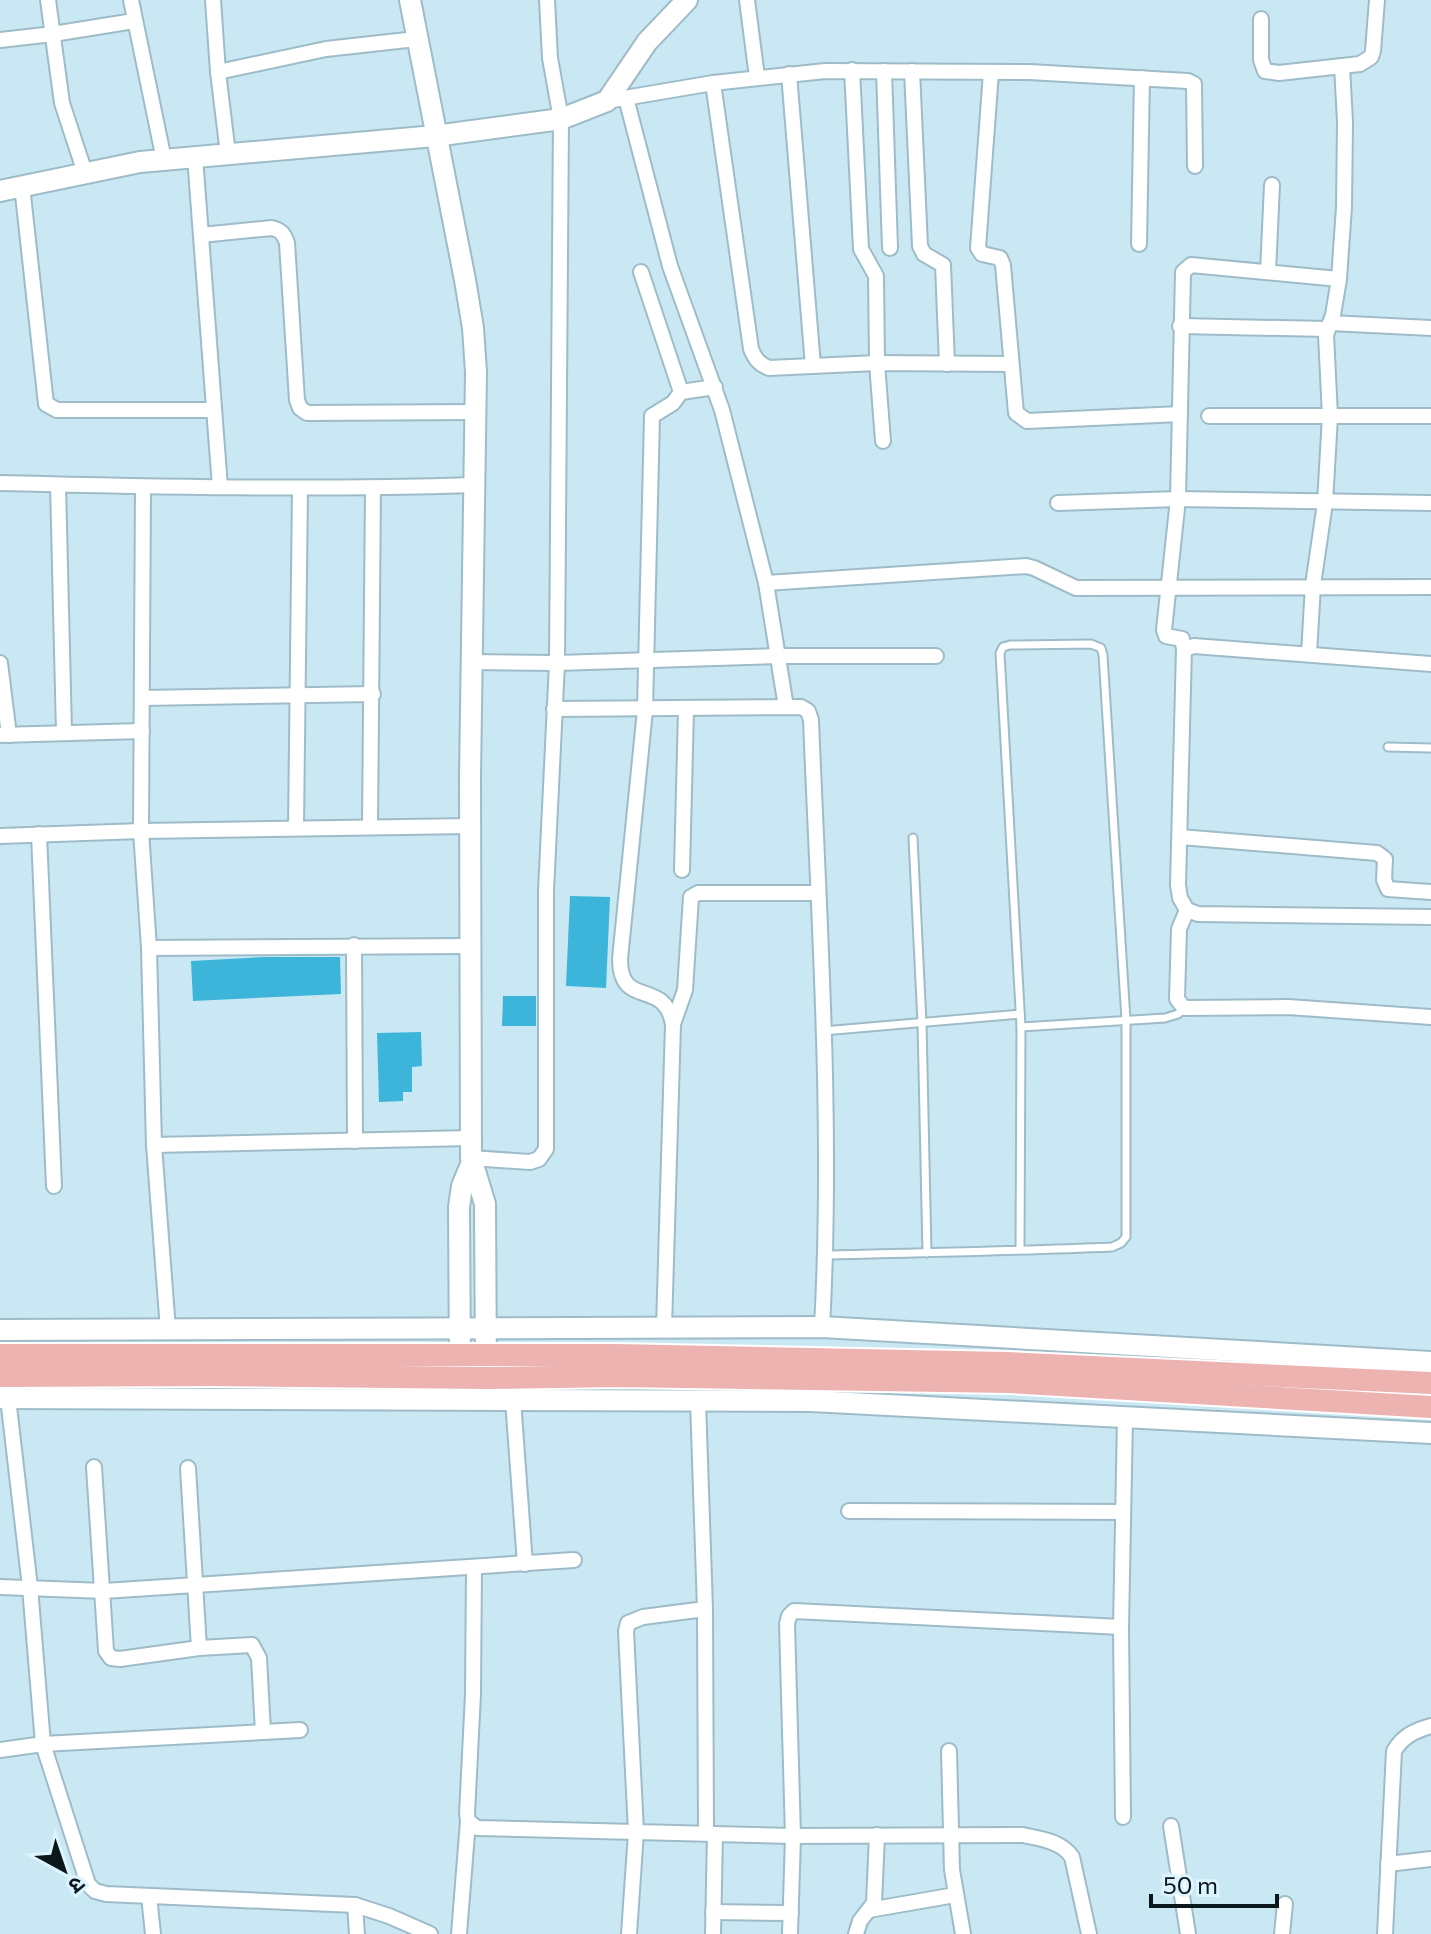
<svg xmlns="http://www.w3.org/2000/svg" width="1431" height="1934" viewBox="0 0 1431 1934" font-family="Commissioner,'Noto Sans Devanagari',sans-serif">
<rect width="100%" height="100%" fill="#cae8f4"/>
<g fill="#3db4da">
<polygon points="570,896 610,897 606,988 566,986"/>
<polygon points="265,957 340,957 341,994 193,1001 191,961"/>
<polygon points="503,996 536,996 536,1026 502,1026"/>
<polygon points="421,1032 422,1066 412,1067 412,1092 403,1092 403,1101 379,1102 377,1033"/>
</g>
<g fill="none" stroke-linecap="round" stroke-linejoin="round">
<defs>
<g id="lane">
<polyline points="1388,747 1431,748"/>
<polyline points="913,838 922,1023 927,1253"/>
<polyline points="1021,1027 1165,1018 1178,1014 1184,1008"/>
<polyline points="823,1031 1020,1014"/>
<path d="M826,1255C921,1253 1016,1251 1112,1247L1121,1243L1126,1237V1020L1103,655L1101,648L1091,644L1010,645L1003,647L1000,653L1021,1027L1020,1250"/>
</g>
<g id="street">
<polyline points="48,0 62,103 85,173"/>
<polyline points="131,0 164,160"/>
<polyline points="213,0 218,72 228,154"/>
<polyline points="747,0 757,77"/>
<polyline points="1261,19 1261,60 1265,71 1279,73 1360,64 1371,57 1373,51 1377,0"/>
<polyline points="0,40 53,34 134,21"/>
<polyline points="852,70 861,249 876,276 877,363 883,441"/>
<polyline points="884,71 890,248"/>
<polyline points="912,71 920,246 924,254 943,265 947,364"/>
<polyline points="218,72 326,49 416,39"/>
<polyline points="991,72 978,248 982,254 1000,258 1003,265 1016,413 1027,421 1180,414"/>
<polyline points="789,74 813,366"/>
<path d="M713,83L751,349C755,359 759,364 769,368L877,363L1011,364"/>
<polyline points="626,98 670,266 722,410 766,583 786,707"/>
<polyline points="607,101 713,83 825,71 1029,72 1188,81 1194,84 1195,166"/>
<polyline points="195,157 220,487"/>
<polyline points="22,186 46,404 57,410 214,410"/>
<path d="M201,235L272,228C281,230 284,234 287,243L297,400L300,408L307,413L475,412"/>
<polyline points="1139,244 1142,78"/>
<path d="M641,272L681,392L673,403L652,416L645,710L620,959C620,1010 664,977 673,1024L664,1328"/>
<polyline points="1268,272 1272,185"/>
<polyline points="1330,323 1431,328"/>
<polyline points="1180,326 1327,329"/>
<polyline points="681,392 715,387"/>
<polyline points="1209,416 1431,416"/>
<path d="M0,483C158,487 316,490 474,485"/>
<polyline points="58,485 64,732"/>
<polyline points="143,487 141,831 149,948 154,1145 168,1330"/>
<polyline points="1058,503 1178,499 1431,503"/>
<polyline points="766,583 1026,566 1034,568 1076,588 1431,587"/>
<polyline points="1184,649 1182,639 1166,636 1164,630 1178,499 1183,272 1191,265 1339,279"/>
<polyline points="1309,654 1313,585 1325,503 1330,416 1326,335 1333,315 1339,279 1344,207 1345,122 1342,66"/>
<polyline points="471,662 557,663 779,656 936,656"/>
<polyline points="0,663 9,735"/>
<polyline points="1431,664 1194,646 1184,649 1178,885 1180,898 1187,910 1198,914 1431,917"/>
<polyline points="143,698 373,694"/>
<path d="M554,709L801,707L808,711L811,720C819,922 833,1125 822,1327"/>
<polyline points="0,735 142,731"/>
<polyline points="370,826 373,488"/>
<polyline points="296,828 300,488"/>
<polyline points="39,834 54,1186"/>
<polyline points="0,836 141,831 470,826"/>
<polyline points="1180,837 1377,853 1385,859 1384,880 1388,889 1431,892"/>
<polyline points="682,870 686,710"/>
<polyline points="1187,910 1179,929 1177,999 1184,1008 1288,1007 1431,1017"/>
<polyline points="354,945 355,1141"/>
<polyline points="149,948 471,946"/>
<polyline points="673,1024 685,990 691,897 698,893 818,893"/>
<polyline points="154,1145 471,1138"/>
<polyline points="471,1158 530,1162 539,1159 546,1149 546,891 557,663 561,119 550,58 547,0"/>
<polyline points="8,1398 30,1587 43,1744 88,1884 95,1891 106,1894 355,1905 389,1916 430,1934"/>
<polyline points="513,1400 525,1564"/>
<polyline points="698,1401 705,1609 706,1833"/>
<polyline points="94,1467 106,1651 111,1658 120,1659 199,1648 252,1645 259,1658 263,1732"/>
<polyline points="188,1468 199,1648"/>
<polyline points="849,1511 1123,1512"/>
<path d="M474,1567L473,1694L467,1814L468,1821L477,1828L793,1836L1023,1835C1041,1839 1061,1841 1072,1857L1089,1934"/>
<polyline points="0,1587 104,1591 574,1560"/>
<polyline points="0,1750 43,1744 300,1730"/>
<polyline points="949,1751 952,1870 963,1934"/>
<polyline points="1123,1817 1121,1627 1125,1418"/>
<polyline points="1171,1826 1188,1934"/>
<polyline points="1388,1864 1431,1859"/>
<polyline points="149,1896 153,1934"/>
<polyline points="355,1905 357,1934"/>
<polyline points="869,1910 955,1895"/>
<polyline points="713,1912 791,1913"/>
<polyline points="459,1934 468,1821"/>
<polyline points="629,1934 636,1832 626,1631 628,1623 643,1617 705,1609"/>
<polyline points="713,1934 715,1834"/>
<polyline points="790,1934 793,1836 787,1624 789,1616 794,1611 1121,1627"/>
<polyline points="856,1934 860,1921 874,1903 877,1835"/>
<polyline points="1282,1934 1285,1904"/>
<path d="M1385,1934L1394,1751C1403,1736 1414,1731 1431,1726"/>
</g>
<g id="secondary">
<polyline points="410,0 465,280 473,328 476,372 470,777 471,1158 485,1204 486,1372"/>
<polyline points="0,191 140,162 435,136 561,119 607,101 647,42 687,0"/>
<polyline points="0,1330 822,1327 1431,1362"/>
<polyline points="460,1372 459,1207 462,1186 472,1162"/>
<polyline points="0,1398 811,1401 1431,1433"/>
</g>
<g id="primary">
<polyline points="0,1355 616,1355 1006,1363 1431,1383"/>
<polyline points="0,1376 212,1375 486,1378 619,1376 1010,1382 1431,1407"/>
</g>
</defs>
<use href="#lane" stroke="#9ebcc7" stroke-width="11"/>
<use href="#street" stroke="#9ebcc7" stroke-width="18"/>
<use href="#secondary" stroke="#9ebcc7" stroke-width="24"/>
<use href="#primary" stroke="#fff" stroke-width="26"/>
<use href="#lane" stroke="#fff" stroke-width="7"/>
<use href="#street" stroke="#fff" stroke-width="14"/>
<use href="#secondary" stroke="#fff" stroke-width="20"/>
<use href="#primary" stroke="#ecb3b1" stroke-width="22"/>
</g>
<g transform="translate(64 1870) rotate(140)" stroke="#dcf4fe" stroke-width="6" paint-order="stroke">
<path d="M0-6L14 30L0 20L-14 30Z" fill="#0c171c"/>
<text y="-12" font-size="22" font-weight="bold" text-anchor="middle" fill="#0c171c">उ</text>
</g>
<path d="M1151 1894v12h126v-12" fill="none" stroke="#0c171c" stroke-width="4"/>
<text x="1163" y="1894" font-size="24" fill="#0c171c" stroke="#dcf4fe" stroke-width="6" paint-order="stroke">50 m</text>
</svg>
